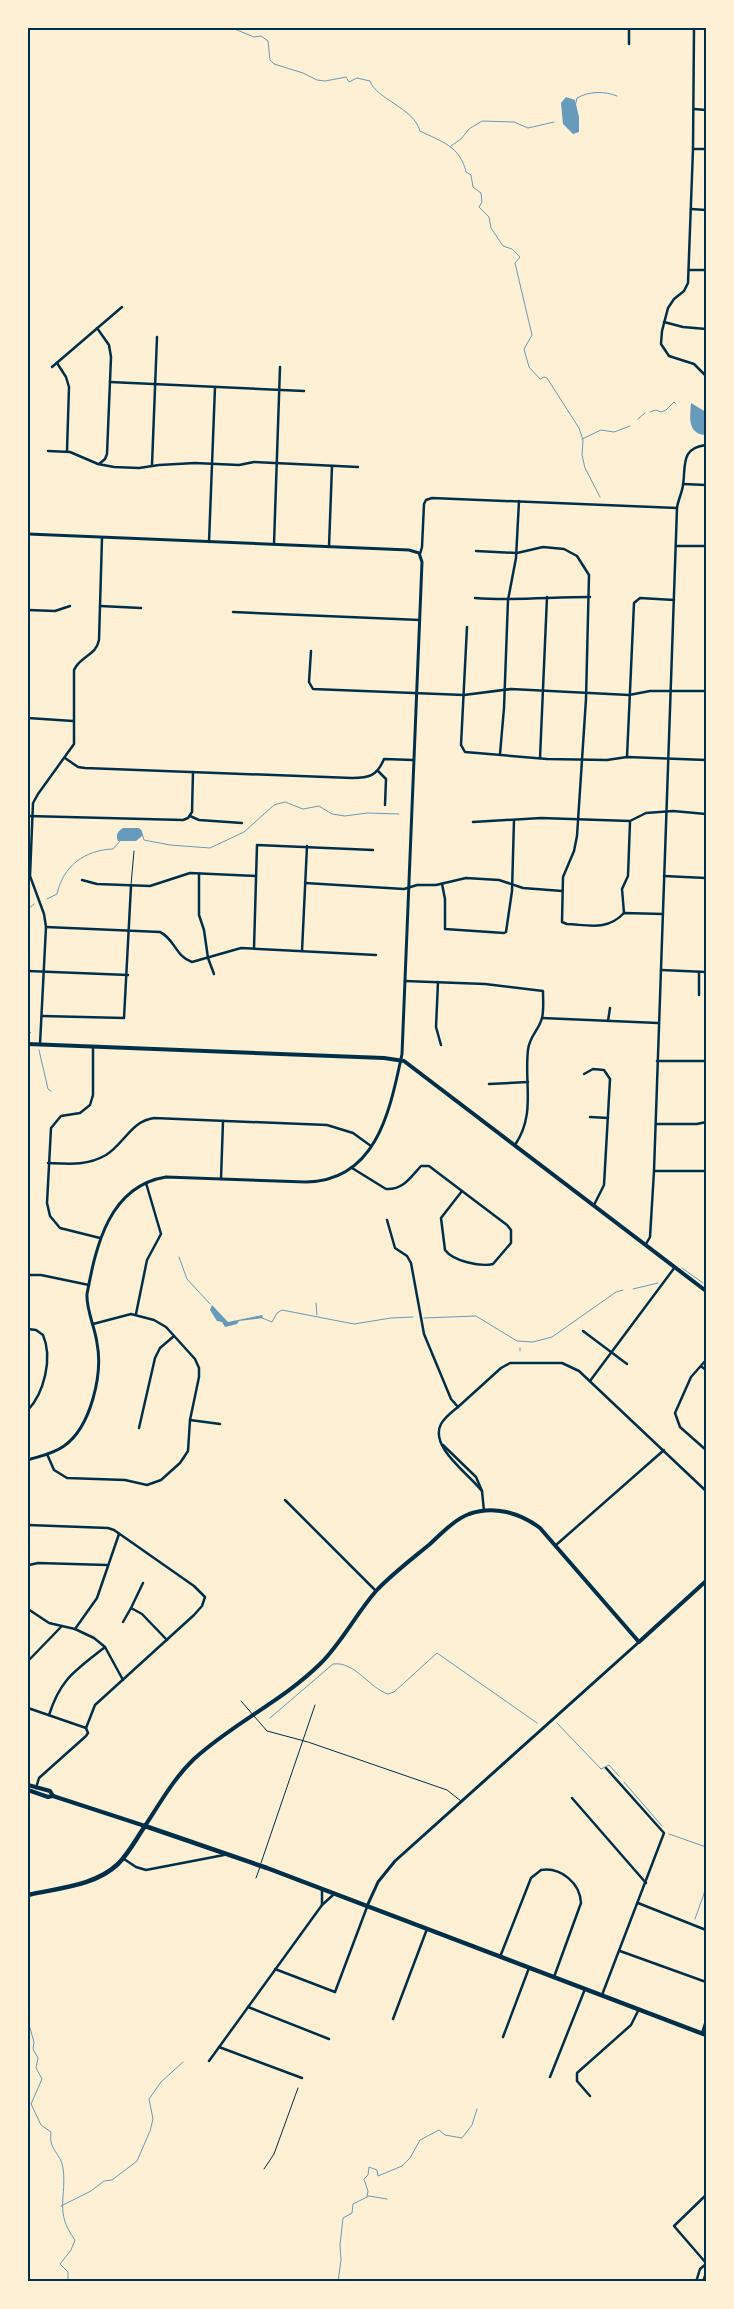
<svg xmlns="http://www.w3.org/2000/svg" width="734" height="2309" viewBox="0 0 734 2309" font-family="Rubik,sans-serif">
<rect width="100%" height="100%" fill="#fdf0d5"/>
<g fill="#669bbc">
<polygon points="566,97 575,100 579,117 579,132 573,134 563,124 561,103"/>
<path d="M691,403L706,412V435C687,434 690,417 691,403Z"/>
<path d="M123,828H139L142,831V836L136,841H118C115,835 118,831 123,828Z"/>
<polygon points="212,1305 228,1322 262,1315 263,1318 239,1321 237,1324 225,1327 222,1322 217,1321 210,1310"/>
</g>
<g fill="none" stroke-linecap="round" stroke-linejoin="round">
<g stroke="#669bbc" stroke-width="1">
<path d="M232,28L254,37L261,36L268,41L270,60L274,64L303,73L317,80L325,81L346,77L349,82L357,78L370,81C376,99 414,108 420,131C442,142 460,146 466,172L471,175L473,187L481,193L482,202L479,207L489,217L491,228L503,246L512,249L520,257L515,263L532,335L524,349L529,367L540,379L544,377L547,378L579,428L583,440L582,455L585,468L600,497"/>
<path d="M575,107L577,98C589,91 605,91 617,96"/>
<polyline points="451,146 461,139 469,129 482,121 514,122 528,128 554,122"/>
<polyline points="650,412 656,410 661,412 666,410 674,402 676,404"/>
<polyline points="638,419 645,413"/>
<polyline points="582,439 601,430 614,432 630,426"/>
<polyline points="142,833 144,840 170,845 210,848 244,832 274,805 285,802 303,809 319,806 332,814 345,816 367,813 399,814"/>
<path d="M47,899L57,894C63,866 85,850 113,849L120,841"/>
<polyline points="28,909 34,904"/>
<polyline points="28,1030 31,1033"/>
<polyline points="39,1050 48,1089 51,1091"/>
<polyline points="179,1257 187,1279 210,1304"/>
<polyline points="682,1268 703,1283"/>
<polyline points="633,1289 658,1283"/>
<polyline points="316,1303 317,1315"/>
<polyline points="262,1318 272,1322 277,1313 282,1310 354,1324 391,1318 413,1317"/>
<polyline points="424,1318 476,1316 517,1341 533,1342 552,1337 616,1292 623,1290"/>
<polyline points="520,1348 520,1351"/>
<path d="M270,1718L333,1664C355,1661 369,1688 388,1694L394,1692L437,1653L537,1723"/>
<polyline points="557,1723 601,1769 609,1765 619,1776"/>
<polyline points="624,1782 662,1826"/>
<polyline points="669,1834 706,1847"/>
<polyline points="695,1919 706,1888"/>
<path d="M28,2021L34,2042L33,2049L38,2058L36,2068L42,2079L31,2104L41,2125L51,2132C48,2150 61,2153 63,2168C67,2197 54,2212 75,2240L71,2250L60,2264L68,2272V2280L65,2282"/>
<polyline points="367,2197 368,2191 364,2179 368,2175 369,2167 377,2170 378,2176 402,2166 410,2158 420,2140 439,2130 445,2135 462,2138 472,2125 477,2109"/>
<polyline points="61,2206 91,2191 104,2181 112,2180 137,2161 150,2131 153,2119 149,2099 161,2082 183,2062"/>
<polyline points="338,2282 341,2260 340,2245 343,2218 352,2213 353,2204 369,2196 387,2199"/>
</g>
<g stroke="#003049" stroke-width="1">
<polyline points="131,885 134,851"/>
<polyline points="241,1701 267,1731 308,1742 447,1790 461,1801"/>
<polyline points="261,1863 315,1705"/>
<polyline points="256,1878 260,1867"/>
<polyline points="264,2169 274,2154 298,2088"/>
</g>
<g stroke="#003049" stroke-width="2.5">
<polyline points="694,28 693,149 688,283 684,291 674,299 668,308 662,331 661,344 669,356 694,364 706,376"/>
<polyline points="629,44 629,28"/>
<polyline points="694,109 706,110"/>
<polyline points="693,149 706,149"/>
<polyline points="691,209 706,210"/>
<polyline points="689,270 706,270"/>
<polyline points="664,322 683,327 706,329"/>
<polyline points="97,328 109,345 111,357 107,454 105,459 99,464"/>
<polyline points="57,363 66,377 69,387 67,451"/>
<polyline points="52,367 122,307"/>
<polyline points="110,382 304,391"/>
<polyline points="48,451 70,452 98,464 114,467 139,468 159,465 195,463 239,465 254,462 358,467"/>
<polyline points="152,465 157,337"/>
<polyline points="683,484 706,485"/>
<polyline points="209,542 215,387"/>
<polyline points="274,544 280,367"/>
<polyline points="676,546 706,546"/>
<polyline points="329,547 332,466"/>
<path d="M476,551L517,553L543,547L564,549L577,556L589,575L586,699L577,836L574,851L563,877L562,922L567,924C589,925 607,931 624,913L663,914"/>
<polyline points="420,554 422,547 424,504 426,500 432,498 677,508"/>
<path d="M475,598C513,601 551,597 590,597"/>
<polyline points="100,606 141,608"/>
<polyline points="28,610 55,611 70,606"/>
<polyline points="233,612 420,620"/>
<polyline points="467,627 461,745 465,752 547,759 607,760 627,757 706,760"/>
<polyline points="311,651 309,682 313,689 464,695 511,689 629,695 650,691 706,691"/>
<polyline points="28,718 73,721"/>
<polyline points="500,754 504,708 508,600 516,558 519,501"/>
<polyline points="627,757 634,603 640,598 674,600"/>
<path d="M65,758L78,767L85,768L352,778C369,778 377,776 384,759L413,760"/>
<polyline points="540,758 547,597"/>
<polyline points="378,771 386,779 385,805"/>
<polyline points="28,816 183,820 188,818 192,812 193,772"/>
<polyline points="190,816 199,820 242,823"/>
<polyline points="473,822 541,818 630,821 646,813 673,811 706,814"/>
<polyline points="199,874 199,915 204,930 208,958 214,974"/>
<polyline points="664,876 706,878"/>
<polyline points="82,880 97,884 150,886 190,873 256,876"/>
<polyline points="305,883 404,889 417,885 436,885 466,878 499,880 523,888 562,891"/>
<polyline points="442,884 445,899 445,929 504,933 506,932 512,891 514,820"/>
<polyline points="624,913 622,889 628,876 630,822"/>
<path d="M46,927L160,932C175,939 175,956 192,962L241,948L376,955"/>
<polyline points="254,948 257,845 373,850"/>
<polyline points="302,951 307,846"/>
<polyline points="661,970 706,972"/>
<polyline points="28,971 128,975"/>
<path d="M405,981L485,984L543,991C543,1000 544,1010 542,1018C539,1030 529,1037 528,1050C524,1084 536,1114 515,1145"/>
<polyline points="438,982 436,1027 441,1045"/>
<polyline points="699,995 699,972"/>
<polyline points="42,1016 124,1018 131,886"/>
<polyline points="542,1018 658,1023"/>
<polyline points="608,1021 610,1008"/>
<path d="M40,1044L46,927L44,914L30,876L33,803L38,794L74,744V670C80,656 96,656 99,640L102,538"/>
<polyline points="93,1047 93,1095 90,1105 80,1113 61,1116 51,1128 47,1203 50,1216 60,1228 100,1238"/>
<polyline points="657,1061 706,1061"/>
<polyline points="584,1074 593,1069 604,1070 610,1079 604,1185 594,1205"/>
<polyline points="489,1084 528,1082"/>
<polyline points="590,1117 608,1118"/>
<polyline points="656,1124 697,1124 706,1122"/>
<path d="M48,1163C69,1164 87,1166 106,1155C124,1144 131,1121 154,1118L327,1125L353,1133L371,1146"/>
<path d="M352,1168L386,1189C403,1190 410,1178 421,1166H429L462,1191"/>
<polyline points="654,1171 706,1171"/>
<polyline points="221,1179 223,1121"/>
<path d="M462,1191L507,1225L511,1230V1243L493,1264C480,1267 453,1261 445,1250L441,1218Z"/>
<path d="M387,1220L395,1248L407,1256L411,1263L424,1334L451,1399L458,1407C452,1412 445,1417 441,1424C429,1447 469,1474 482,1491"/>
<path d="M646,1244L650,1237L654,1171L677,508C678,500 682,493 683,485C686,466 680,448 706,445"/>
<polyline points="28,1275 41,1275 89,1285"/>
<polyline points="136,1314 147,1260 161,1234 146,1183"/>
<path d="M28,1329L36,1330L43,1335C53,1358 44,1393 28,1410"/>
<polyline points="583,1331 627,1364"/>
<polyline points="706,1360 691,1377 675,1413 680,1427 706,1450"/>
<polyline points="702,1367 706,1370"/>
<polyline points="590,1381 675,1267"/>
<polyline points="458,1407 501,1368 510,1363 562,1363 579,1371 706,1491"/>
<polyline points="190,1420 220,1424"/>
<polyline points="139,1428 155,1358 160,1348 174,1336"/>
<polyline points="443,1445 476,1477 482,1491 484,1511"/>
<polyline points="47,1454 54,1470 67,1478 125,1480 147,1485 161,1480 180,1463 188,1451 190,1420 199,1377 199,1368 195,1359 166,1327 154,1320 131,1314 93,1324"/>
<polyline points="285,1500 376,1591"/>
<polyline points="28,1525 108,1528 114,1530 194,1586 205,1597 202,1606 194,1615 95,1705 86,1728 88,1733 86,1736 39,1778 36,1788"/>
<polyline points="556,1545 664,1450"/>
<polyline points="28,1568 29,1565 38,1563 107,1565"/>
<polyline points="131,1608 143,1583"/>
<polyline points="28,1609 49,1623 75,1629 94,1638 105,1647 123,1680"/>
<polyline points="123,1622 131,1608 142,1614 167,1640"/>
<polyline points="75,1629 97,1598 119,1534"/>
<polyline points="28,1661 61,1627"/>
<polyline points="28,1708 86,1728"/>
<path d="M49,1715C61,1678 75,1671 105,1647"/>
<polyline points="572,1798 646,1883"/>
<polyline points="124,1859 136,1867 146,1870 224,1855"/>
<polyline points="638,1903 706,1930"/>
<polyline points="322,1905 322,1890"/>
<polyline points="620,1951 706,1982"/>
<path d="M500,1957L531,1878L541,1870C561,1867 580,1883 581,1903L554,1977"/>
<polyline points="275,1969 335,1992 367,1907"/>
<polyline points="602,1995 664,1833 606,1768"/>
<polyline points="248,2007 329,2039"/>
<polyline points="393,2019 427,1929"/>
<polyline points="702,2033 706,2021"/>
<polyline points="503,2037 529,1968"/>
<polyline points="219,2047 302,2078"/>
<polyline points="209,2061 322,1905 333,1895"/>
<polyline points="550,2077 585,1989"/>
<polyline points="590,2096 577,2081 577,2073 631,2025 639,2009"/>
<polyline points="706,2195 674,2226 706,2263"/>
<polyline points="696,2282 700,2269 706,2264"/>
<polyline points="703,2282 706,2273"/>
</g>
<g stroke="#003049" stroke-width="3">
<path d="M28,534L409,550L419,553L422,562L402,1054C390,1110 377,1181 306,1182L166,1177C109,1186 96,1246 87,1294C86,1310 95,1327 97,1343C103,1374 91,1427 64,1446C53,1454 40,1456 28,1460"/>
<polyline points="367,1906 378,1882 395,1861 639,1642"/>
</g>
<g stroke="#003049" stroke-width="4">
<polyline points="28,1044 384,1058 404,1061 706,1291"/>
<polyline points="28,1785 50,1791 53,1796"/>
<path d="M28,1790L48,1797L53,1796L145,1826C160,1803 174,1778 194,1759C233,1723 283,1701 321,1663C342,1642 356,1614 376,1591C392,1574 412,1559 430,1544C442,1533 454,1520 469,1514C494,1505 520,1513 540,1528L639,1642L706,1581"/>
</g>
<path stroke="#003049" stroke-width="4.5" d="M28,1895C58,1888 95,1886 118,1864C129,1853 136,1839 145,1826L267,1868L706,2035"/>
</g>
<rect width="734" height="2309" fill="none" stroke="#fdf0d5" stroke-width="58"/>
<rect x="29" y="29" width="676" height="2251" fill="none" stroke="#003049" stroke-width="2"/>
</svg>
